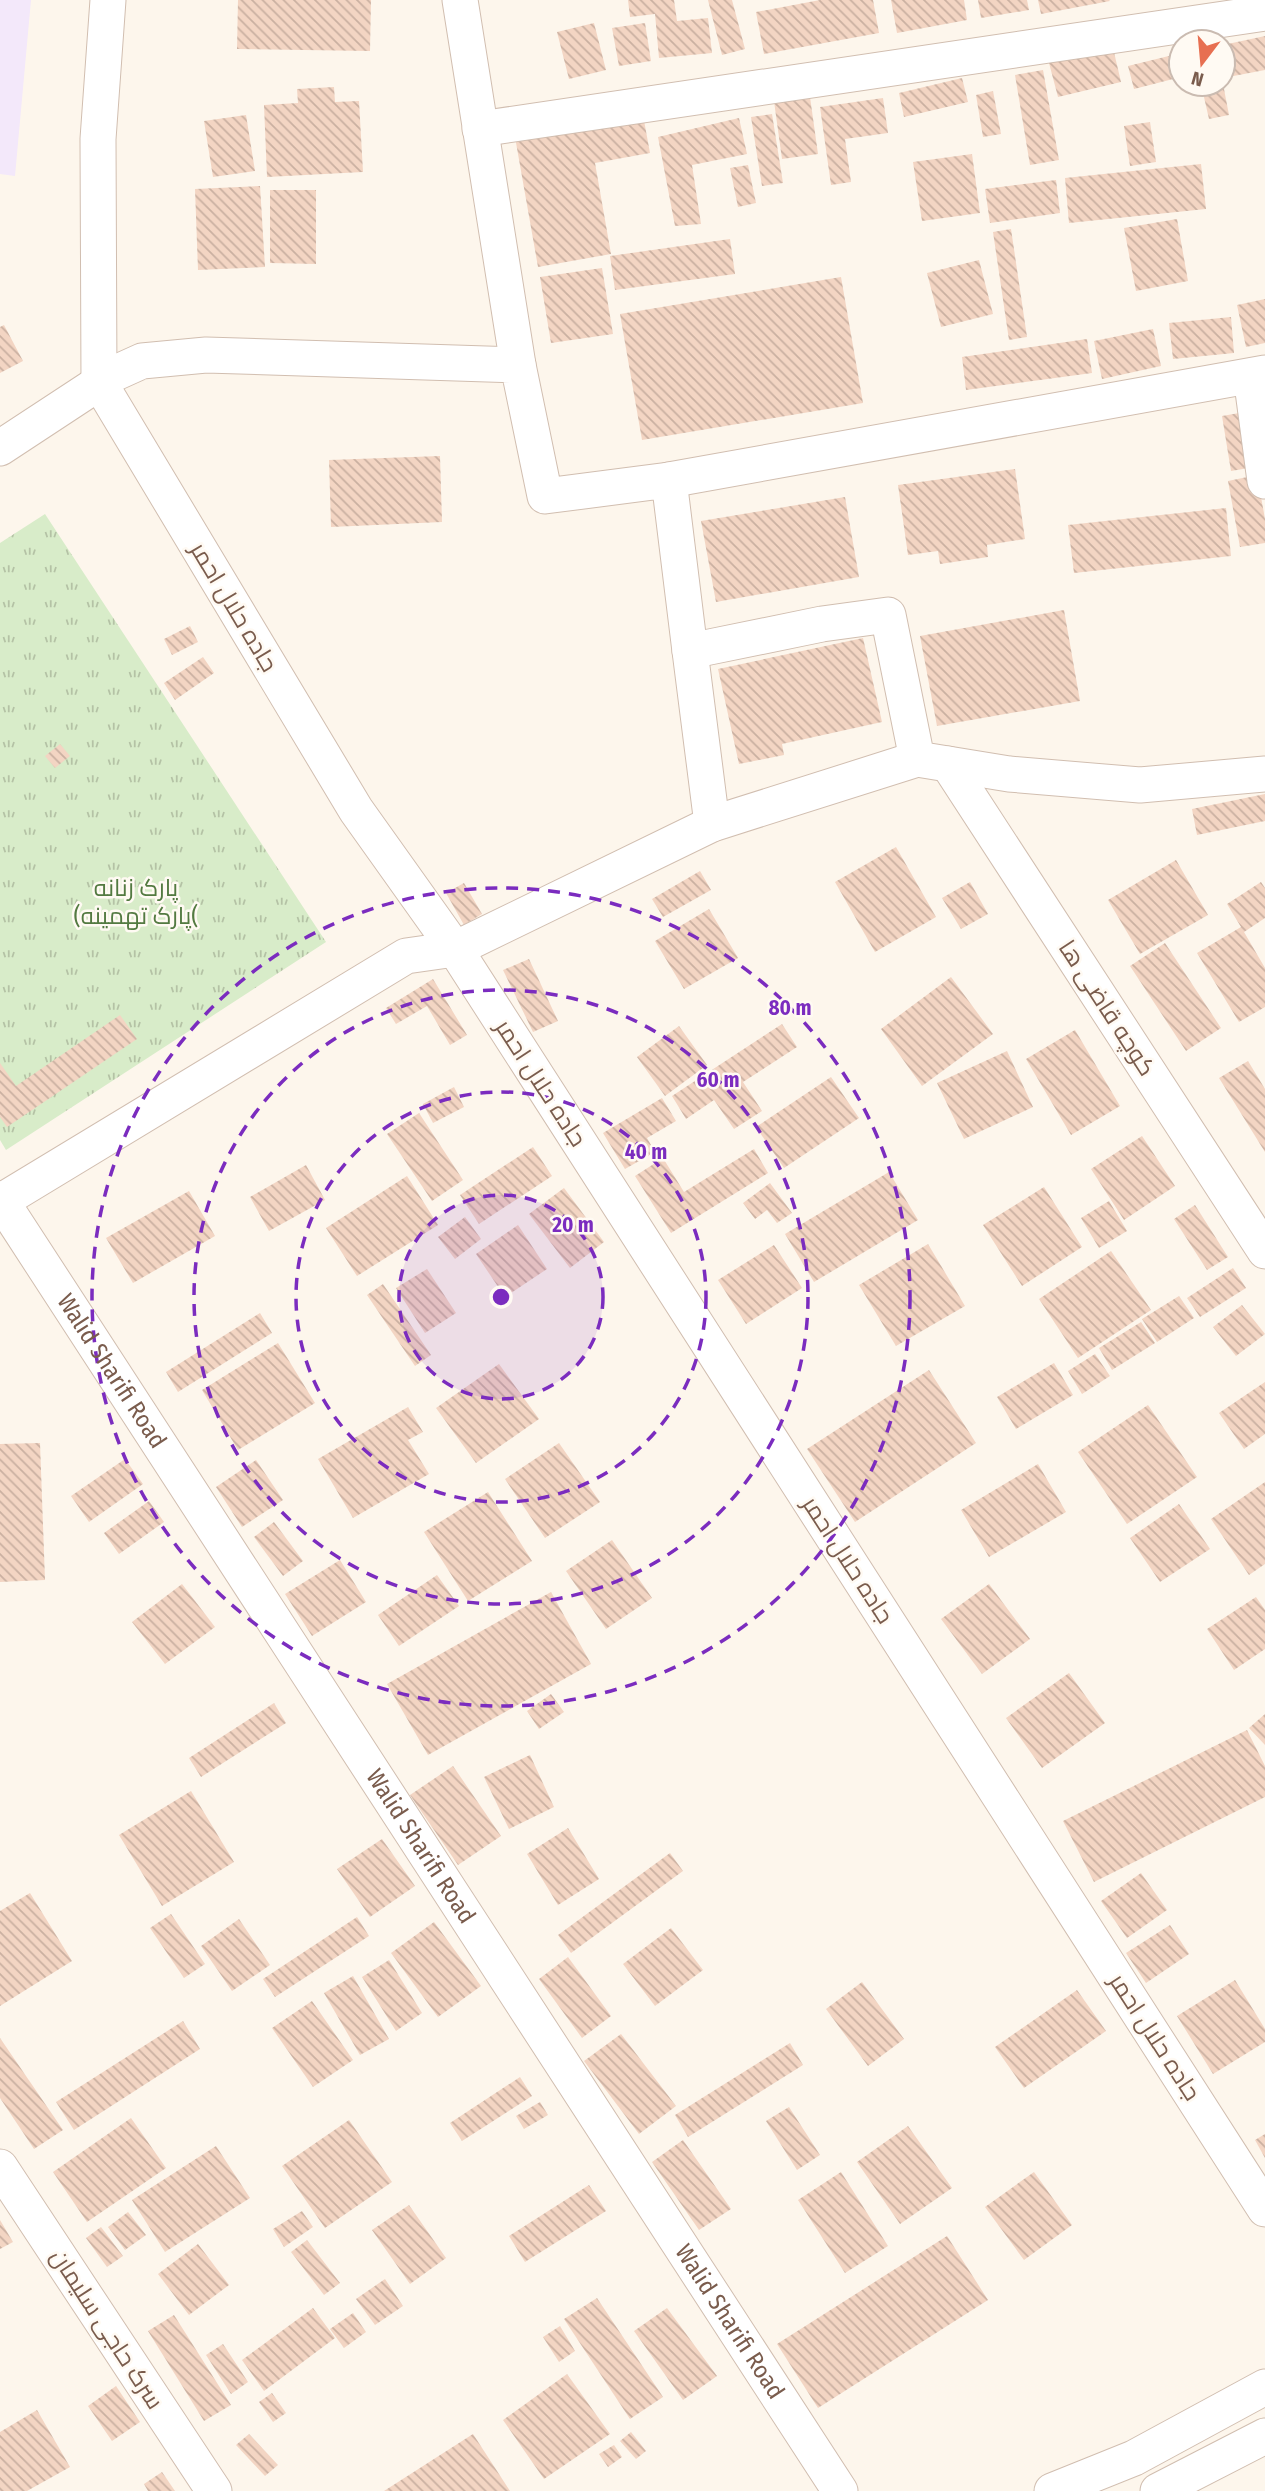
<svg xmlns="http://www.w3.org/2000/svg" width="1265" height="2491" viewBox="0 0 1265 2491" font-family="'Fira Sans Condensed',Cairo,sans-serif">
<defs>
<pattern id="grass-tufts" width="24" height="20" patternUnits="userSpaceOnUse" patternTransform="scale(1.75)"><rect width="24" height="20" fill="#d8ecc9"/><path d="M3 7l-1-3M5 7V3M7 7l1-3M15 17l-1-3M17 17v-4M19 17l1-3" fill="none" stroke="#b4c2a5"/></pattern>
<pattern id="building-back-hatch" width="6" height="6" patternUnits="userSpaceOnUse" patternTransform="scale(1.75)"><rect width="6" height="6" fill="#f3d5c3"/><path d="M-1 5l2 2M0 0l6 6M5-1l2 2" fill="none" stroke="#cab0a1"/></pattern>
</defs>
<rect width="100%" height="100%" fill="#fdf6ec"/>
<polygon fill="#f3e8fa" points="0,0 31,0 15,176 0,174"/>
<polygon fill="url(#grass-tufts)" points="45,514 326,942 6,1150 0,1140 0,543"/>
<g fill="url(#building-back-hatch)">
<polygon points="238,0 371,0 370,51 237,49"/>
<polygon points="628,0 674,0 677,21 708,18 712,53 659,58 655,14 630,17"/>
<polygon points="708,0 732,0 745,49 722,55"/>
<polygon points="820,0 873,0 879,33 764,54 756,12"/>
<polygon points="891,0 964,0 967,20 897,33"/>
<polygon points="978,0 1027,0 1029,10 981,18"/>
<polygon points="1038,0 1109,0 1110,1 1041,14"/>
<polygon points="594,23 606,70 569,79 557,32"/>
<polygon points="645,23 651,61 619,66 612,28"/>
<polygon points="1265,36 1265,70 1223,78 1223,45"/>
<polygon points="1113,48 1121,82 1058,97 1049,63"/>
<polygon points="1181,53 1181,77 1134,89 1128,66"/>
<polygon points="1043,70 1059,160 1030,165 1015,75"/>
<polygon points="962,78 968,102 904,117 899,93"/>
<polygon points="1201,84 1223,84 1229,115 1209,119"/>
<polygon points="334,87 335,102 359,101 363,172 267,177 264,105 298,103 297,89"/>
<polygon points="809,90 818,154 782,159 773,94"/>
<polygon points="993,91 1001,134 983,137 976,95"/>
<polygon points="883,98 888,133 845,139 851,182 831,185 820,107"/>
<polygon points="772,114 783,183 762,186 751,117"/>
<polygon points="246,115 255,171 213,177 204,121"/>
<polygon points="643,115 650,153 595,163 611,254 538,267 515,137"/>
<polygon points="739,118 747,154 692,165 701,224 675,226 658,137"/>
<polygon points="1150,122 1156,162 1130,166 1124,126"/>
<polygon points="972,154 980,213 922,221 913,162"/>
<polygon points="1201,164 1206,209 1069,223 1065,178"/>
<polygon points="748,165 756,203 738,207 730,168"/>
<polygon points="1056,180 1060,213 990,223 985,189"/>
<polygon points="260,186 265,267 198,270 195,189"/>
<polygon points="270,190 316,190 316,264 270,263"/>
<polygon points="1177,219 1188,281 1136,291 1124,228"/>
<polygon points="1011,229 1027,337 1009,340 993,232"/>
<polygon points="730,239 735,274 615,290 610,256"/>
<polygon points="979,260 993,314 941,327 927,273"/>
<polygon points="602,268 613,334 551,343 540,277"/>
<polygon points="841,277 863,403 642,440 620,314"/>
<polygon points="1265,299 1265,343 1246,347 1237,305"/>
<polygon points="1231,317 1234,353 1173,359 1169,323"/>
<polygon points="4,325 23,361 0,373 0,327"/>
<polygon points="1153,329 1161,366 1102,379 1094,341"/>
<polygon points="1087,339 1092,373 966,390 962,357"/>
<polygon points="1245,412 1255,467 1231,471 1222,416"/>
<polygon points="440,456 442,522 331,527 329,460"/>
<polygon points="1015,469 1025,539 987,545 988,557 940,564 938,551 908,555 898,485"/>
<polygon points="1257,475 1265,519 1265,543 1240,547 1228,481"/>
<polygon points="845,497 859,577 716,602 701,521"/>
<polygon points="1226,508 1231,556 1074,573 1068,525"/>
<polygon points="1064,610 1080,701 937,726 920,636"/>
<polygon points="190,626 198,642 172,655 164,639"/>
<polygon points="863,638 882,722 782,744 784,755 739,764 718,669"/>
<polygon points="203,657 214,673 175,700 164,683"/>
<polygon points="60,744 70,756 55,768 45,756"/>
<polygon points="1265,794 1265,821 1197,835 1192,809"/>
<polygon points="896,847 936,917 875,952 835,882"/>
<polygon points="1176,860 1208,915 1140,954 1108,900"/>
<polygon points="700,871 711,890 663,917 652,899"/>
<polygon points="970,882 988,914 961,929 942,898"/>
<polygon points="1261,882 1265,888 1265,918 1244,932 1265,968 1265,1007 1239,1022 1197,953 1241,927 1227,904"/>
<polygon points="464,883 482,914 464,925 446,893"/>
<polygon points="709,909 738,958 684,989 655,941"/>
<polygon points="1165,943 1221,1028 1186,1051 1130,966"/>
<polygon points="529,959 558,1021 533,1032 503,970"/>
<polygon points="951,977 993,1034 922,1086 881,1029"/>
<polygon points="433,979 467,1035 450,1045 427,1006 396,1024 386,1008"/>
<polygon points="120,1015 137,1039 7,1127 0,1117 0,1063 16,1086"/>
<polygon points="782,1024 797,1047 743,1082 762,1111 734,1129 714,1100 686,1119 672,1096"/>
<polygon points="679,1026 707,1065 665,1096 637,1057"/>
<polygon points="1075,1030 1120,1106 1071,1135 1026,1059"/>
<polygon points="1007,1051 1033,1107 964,1139 937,1083"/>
<polygon points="1248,1061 1265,1089 1265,1152 1219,1078"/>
<polygon points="831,1077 859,1118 784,1168 756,1127"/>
<polygon points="454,1087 464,1107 433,1123 423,1104"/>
<polygon points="662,1098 676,1121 647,1138 655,1152 625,1169 603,1133"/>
<polygon points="419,1113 463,1180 432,1201 387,1134"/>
<polygon points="1142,1136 1175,1186 1124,1220 1091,1169"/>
<polygon points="533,1147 552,1176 479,1224 460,1195"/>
<polygon points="754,1149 768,1173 671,1233 635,1176 663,1158 684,1192"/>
<polygon points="306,1165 325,1200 269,1231 250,1197"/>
<polygon points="889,1172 918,1220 814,1282 785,1234"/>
<polygon points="407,1176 438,1225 357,1276 326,1228"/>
<polygon points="770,1183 792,1213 777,1223 767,1210 755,1219 743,1203"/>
<polygon points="1044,1187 1082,1247 1022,1286 983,1225"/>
<polygon points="564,1188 604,1242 570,1268 529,1214"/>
<polygon points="189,1191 215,1236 133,1283 106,1238"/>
<polygon points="1109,1201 1127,1231 1099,1248 1081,1218"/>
<polygon points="1195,1205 1228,1257 1207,1270 1174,1219"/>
<polygon points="465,1217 481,1239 455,1259 438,1237"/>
<polygon points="518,1225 547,1269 505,1297 476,1254"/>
<polygon points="928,1244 965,1306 896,1346 859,1285"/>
<polygon points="774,1245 802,1288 746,1324 718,1280"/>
<polygon points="1111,1251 1151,1310 1078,1358 1039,1299"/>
<polygon points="1233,1268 1246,1288 1200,1317 1187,1298"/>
<polygon points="427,1269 456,1313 425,1333 396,1288"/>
<polygon points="383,1284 431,1355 415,1366 367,1295"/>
<polygon points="1179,1296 1194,1318 1157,1342 1142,1319"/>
<polygon points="1242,1305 1265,1334 1236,1356 1213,1327"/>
<polygon points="260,1313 272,1333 178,1392 166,1372"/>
<polygon points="1141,1322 1155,1343 1112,1370 1099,1348"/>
<polygon points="278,1343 315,1403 238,1450 202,1390"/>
<polygon points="1095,1354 1110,1376 1082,1394 1068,1371"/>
<polygon points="1054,1363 1073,1395 1016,1429 997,1397"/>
<polygon points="499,1364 539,1419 476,1463 436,1408"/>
<polygon points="929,1370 976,1443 855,1522 807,1449"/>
<polygon points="1265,1382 1265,1434 1244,1449 1219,1413"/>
<polygon points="1148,1405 1197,1477 1127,1524 1078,1452"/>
<polygon points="408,1407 423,1432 408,1440 429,1474 353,1518 318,1459"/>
<polygon points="40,1443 45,1580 0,1582 0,1444"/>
<polygon points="559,1443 600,1502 545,1538 505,1479"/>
<polygon points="125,1459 143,1484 89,1522 71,1496"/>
<polygon points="256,1460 283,1500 242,1527 216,1487"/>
<polygon points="1038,1464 1066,1512 989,1557 961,1510"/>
<polygon points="1265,1482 1265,1564 1249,1575 1211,1519"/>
<polygon points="488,1492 532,1561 468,1601 424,1532"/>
<polygon points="149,1501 164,1522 119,1554 104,1533"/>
<polygon points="1179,1504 1210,1549 1160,1582 1130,1538"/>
<polygon points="274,1522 303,1561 283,1576 254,1537"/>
<polygon points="612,1540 652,1598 606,1629 566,1571"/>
<polygon points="340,1560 366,1602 312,1636 285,1594"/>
<polygon points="437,1575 459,1606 399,1646 378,1615"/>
<polygon points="182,1584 215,1627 165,1664 132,1622"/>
<polygon points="989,1584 1030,1639 982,1674 941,1619"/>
<polygon points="551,1592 591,1664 428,1755 387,1684"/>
<polygon points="1256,1597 1265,1610 1265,1649 1234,1670 1207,1629"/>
<polygon points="1069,1673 1105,1723 1042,1768 1006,1718"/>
<polygon points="551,1694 564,1712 539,1729 527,1711"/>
<polygon points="274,1703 286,1723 201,1777 189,1758"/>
<polygon points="1265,1714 1265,1745 1249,1728"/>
<polygon points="1247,1730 1265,1766 1265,1797 1094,1882 1063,1821"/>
<polygon points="530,1755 554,1807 509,1829 484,1777"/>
<polygon points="453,1766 501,1836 458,1865 410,1795"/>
<polygon points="191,1791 234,1862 162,1906 119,1835"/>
<polygon points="568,1828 599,1879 558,1905 527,1854"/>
<polygon points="382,1839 415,1886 370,1917 337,1869"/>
<polygon points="670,1853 683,1871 571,1953 558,1935"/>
<polygon points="1141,1873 1167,1910 1127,1938 1101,1901"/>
<polygon points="30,1893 72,1961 0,2006 0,1911"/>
<polygon points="171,1914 205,1964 184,1978 150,1928"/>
<polygon points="357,1917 369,1936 275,1997 263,1979"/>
<polygon points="239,1919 270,1965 232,1991 201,1946"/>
<polygon points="434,1922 481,1986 438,2017 391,1953"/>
<polygon points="1170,1925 1189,1954 1146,1983 1126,1953"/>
<polygon points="671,1928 703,1970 655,2006 623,1964"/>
<polygon points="568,1957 611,2016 582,2038 539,1979"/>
<polygon points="389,1960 422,2013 396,2031 362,1977"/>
<polygon points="353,1976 389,2039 360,2055 324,1993"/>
<polygon points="1235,1980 1265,2029 1265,2042 1213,2074 1177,2016"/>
<polygon points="862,1982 904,2039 868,2066 826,2009"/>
<polygon points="1077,1990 1106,2031 1024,2088 995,2047"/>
<polygon points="312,2001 353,2060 313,2087 272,2028"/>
<polygon points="183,2021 200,2049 74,2130 56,2102"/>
<polygon points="621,2034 676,2106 639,2134 584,2061"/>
<polygon points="0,2038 63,2130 34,2149 0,2098"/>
<polygon points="790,2043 803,2065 688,2137 675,2115"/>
<polygon points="520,2077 532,2096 462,2141 450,2123"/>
<polygon points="540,2102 548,2115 524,2129 516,2116"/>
<polygon points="789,2107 820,2155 797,2170 766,2121"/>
<polygon points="131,2118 166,2168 87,2222 53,2172"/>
<polygon points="349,2120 392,2182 325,2228 282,2166"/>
<polygon points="908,2126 952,2188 900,2224 857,2162"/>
<polygon points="1265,2134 1265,2158 1255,2140"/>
<polygon points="683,2140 731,2209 699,2230 652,2162"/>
<polygon points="216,2146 250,2198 165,2252 132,2200"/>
<polygon points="841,2172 888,2246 845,2273 798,2200"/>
<polygon points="1034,2172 1072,2225 1024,2260 985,2207"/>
<polygon points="589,2185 606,2211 525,2262 509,2236"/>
<polygon points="409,2205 446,2258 410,2284 372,2230"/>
<polygon points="302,2211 313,2227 284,2247 273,2229"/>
<polygon points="128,2212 146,2235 125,2250 108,2227"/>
<polygon points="0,2220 13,2242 0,2249"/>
<polygon points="101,2227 123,2256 107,2267 86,2238"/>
<polygon points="947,2236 988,2300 818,2408 777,2344"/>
<polygon points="307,2240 340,2283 324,2295 291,2252"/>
<polygon points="198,2244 229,2285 189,2315 158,2274"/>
<polygon points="385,2279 403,2306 375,2325 356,2299"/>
<polygon points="597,2298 663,2397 630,2419 564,2319"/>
<polygon points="313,2308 335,2338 264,2391 242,2360"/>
<polygon points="667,2308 717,2376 683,2400 634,2331"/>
<polygon points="353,2313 366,2332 344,2348 330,2329"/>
<polygon points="174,2315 231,2405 204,2421 148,2331"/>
<polygon points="560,2326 575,2351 559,2362 543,2337"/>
<polygon points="223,2344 248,2382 231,2394 206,2355"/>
<polygon points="567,2374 610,2434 544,2479 503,2420"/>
<polygon points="116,2386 140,2422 112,2441 88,2406"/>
<polygon points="272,2393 286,2413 273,2422 259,2402"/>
<polygon points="37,2410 70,2467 27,2491 0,2491 0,2432"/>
<polygon points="631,2432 646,2451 636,2459 620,2441"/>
<polygon points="249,2434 278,2465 265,2476 236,2445"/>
<polygon points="473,2434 510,2491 384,2491"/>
<polygon points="614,2445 622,2457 608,2467 599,2454"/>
<polygon points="162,2472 175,2491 148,2491 144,2484"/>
</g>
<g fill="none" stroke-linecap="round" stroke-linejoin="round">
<defs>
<g id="minor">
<polyline points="108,0 98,139 99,382 356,810 455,949 1265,2209"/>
<polyline points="460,0 518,365"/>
<polyline points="480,129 1265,13"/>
<polyline points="1251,376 1265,481"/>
<polyline points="0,448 111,375 142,361 206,355 518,365 545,496 669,480 690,651 822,624 888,615 917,759 1009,774 1140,785 1265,774"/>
<polyline points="669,480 1265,373"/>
<polyline points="690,651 712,824"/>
<polyline points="948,764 1265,1251"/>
<path id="s1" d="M0,1199L840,2491"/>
<polyline points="0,1202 406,956 455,949 712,824 917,759"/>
<polyline points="0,2167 214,2491"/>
<polyline points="1052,2491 1134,2458 1265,2387"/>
<polyline points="1158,2491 1265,2436"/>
</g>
</defs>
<use href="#minor" stroke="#d1beb0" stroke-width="37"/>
<use href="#minor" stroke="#fff" stroke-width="35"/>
</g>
<circle cx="501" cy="1297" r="102" fill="#7b2cbf" fill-opacity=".12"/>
<g fill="none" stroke="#7b2cbf" stroke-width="3.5" stroke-dasharray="12 9">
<circle cx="501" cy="1297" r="102"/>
<circle cx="501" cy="1297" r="205"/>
<circle cx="501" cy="1297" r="307"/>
<circle cx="501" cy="1297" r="409"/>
</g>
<g text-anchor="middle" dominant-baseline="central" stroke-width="5" stroke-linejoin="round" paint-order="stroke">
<g font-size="24" fill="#7a5c4d" stroke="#fffaf3">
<text transform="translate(234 607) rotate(59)">جاده حلال احمر</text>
<text transform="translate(1107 1008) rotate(57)">کوچه قاضی ها</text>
<text transform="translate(541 1083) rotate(57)">جاده حلال احمر</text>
<text stroke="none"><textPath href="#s1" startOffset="205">Walid Sharifi Road</textPath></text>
<text transform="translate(848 1560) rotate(57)">جاده حلال احمر</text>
<text stroke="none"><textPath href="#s1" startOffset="772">Walid Sharifi Road</textPath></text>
<text transform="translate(1155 2037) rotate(57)">جاده حلال احمر</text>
<text stroke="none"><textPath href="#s1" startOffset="1339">Walid Sharifi Road</textPath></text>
<text transform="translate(107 2329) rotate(57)">سرک حاجی سلیمان</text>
</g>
<g font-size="24" fill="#537a41" stroke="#fffaf3">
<text x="136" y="888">پارک زنانه<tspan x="136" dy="28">(پارک تهمینه(</tspan></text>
</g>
</g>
<circle cx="501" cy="1297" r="10" fill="#7b2cbf" stroke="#fffaf3" stroke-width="3.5"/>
<g font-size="21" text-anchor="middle" font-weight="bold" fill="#7b2cbf" stroke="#fffaf3" stroke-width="5" stroke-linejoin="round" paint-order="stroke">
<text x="790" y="1015">80 m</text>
<text x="718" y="1087">60 m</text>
<text x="646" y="1159">40 m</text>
<text x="573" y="1232">20 m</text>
</g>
<g transform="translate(1202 63) rotate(196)"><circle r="33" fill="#fffaf3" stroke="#cabbb1" stroke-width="2"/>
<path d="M0-5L12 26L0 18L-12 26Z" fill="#e76f51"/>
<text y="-10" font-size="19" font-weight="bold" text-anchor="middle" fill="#7a5c4d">N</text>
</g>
</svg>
